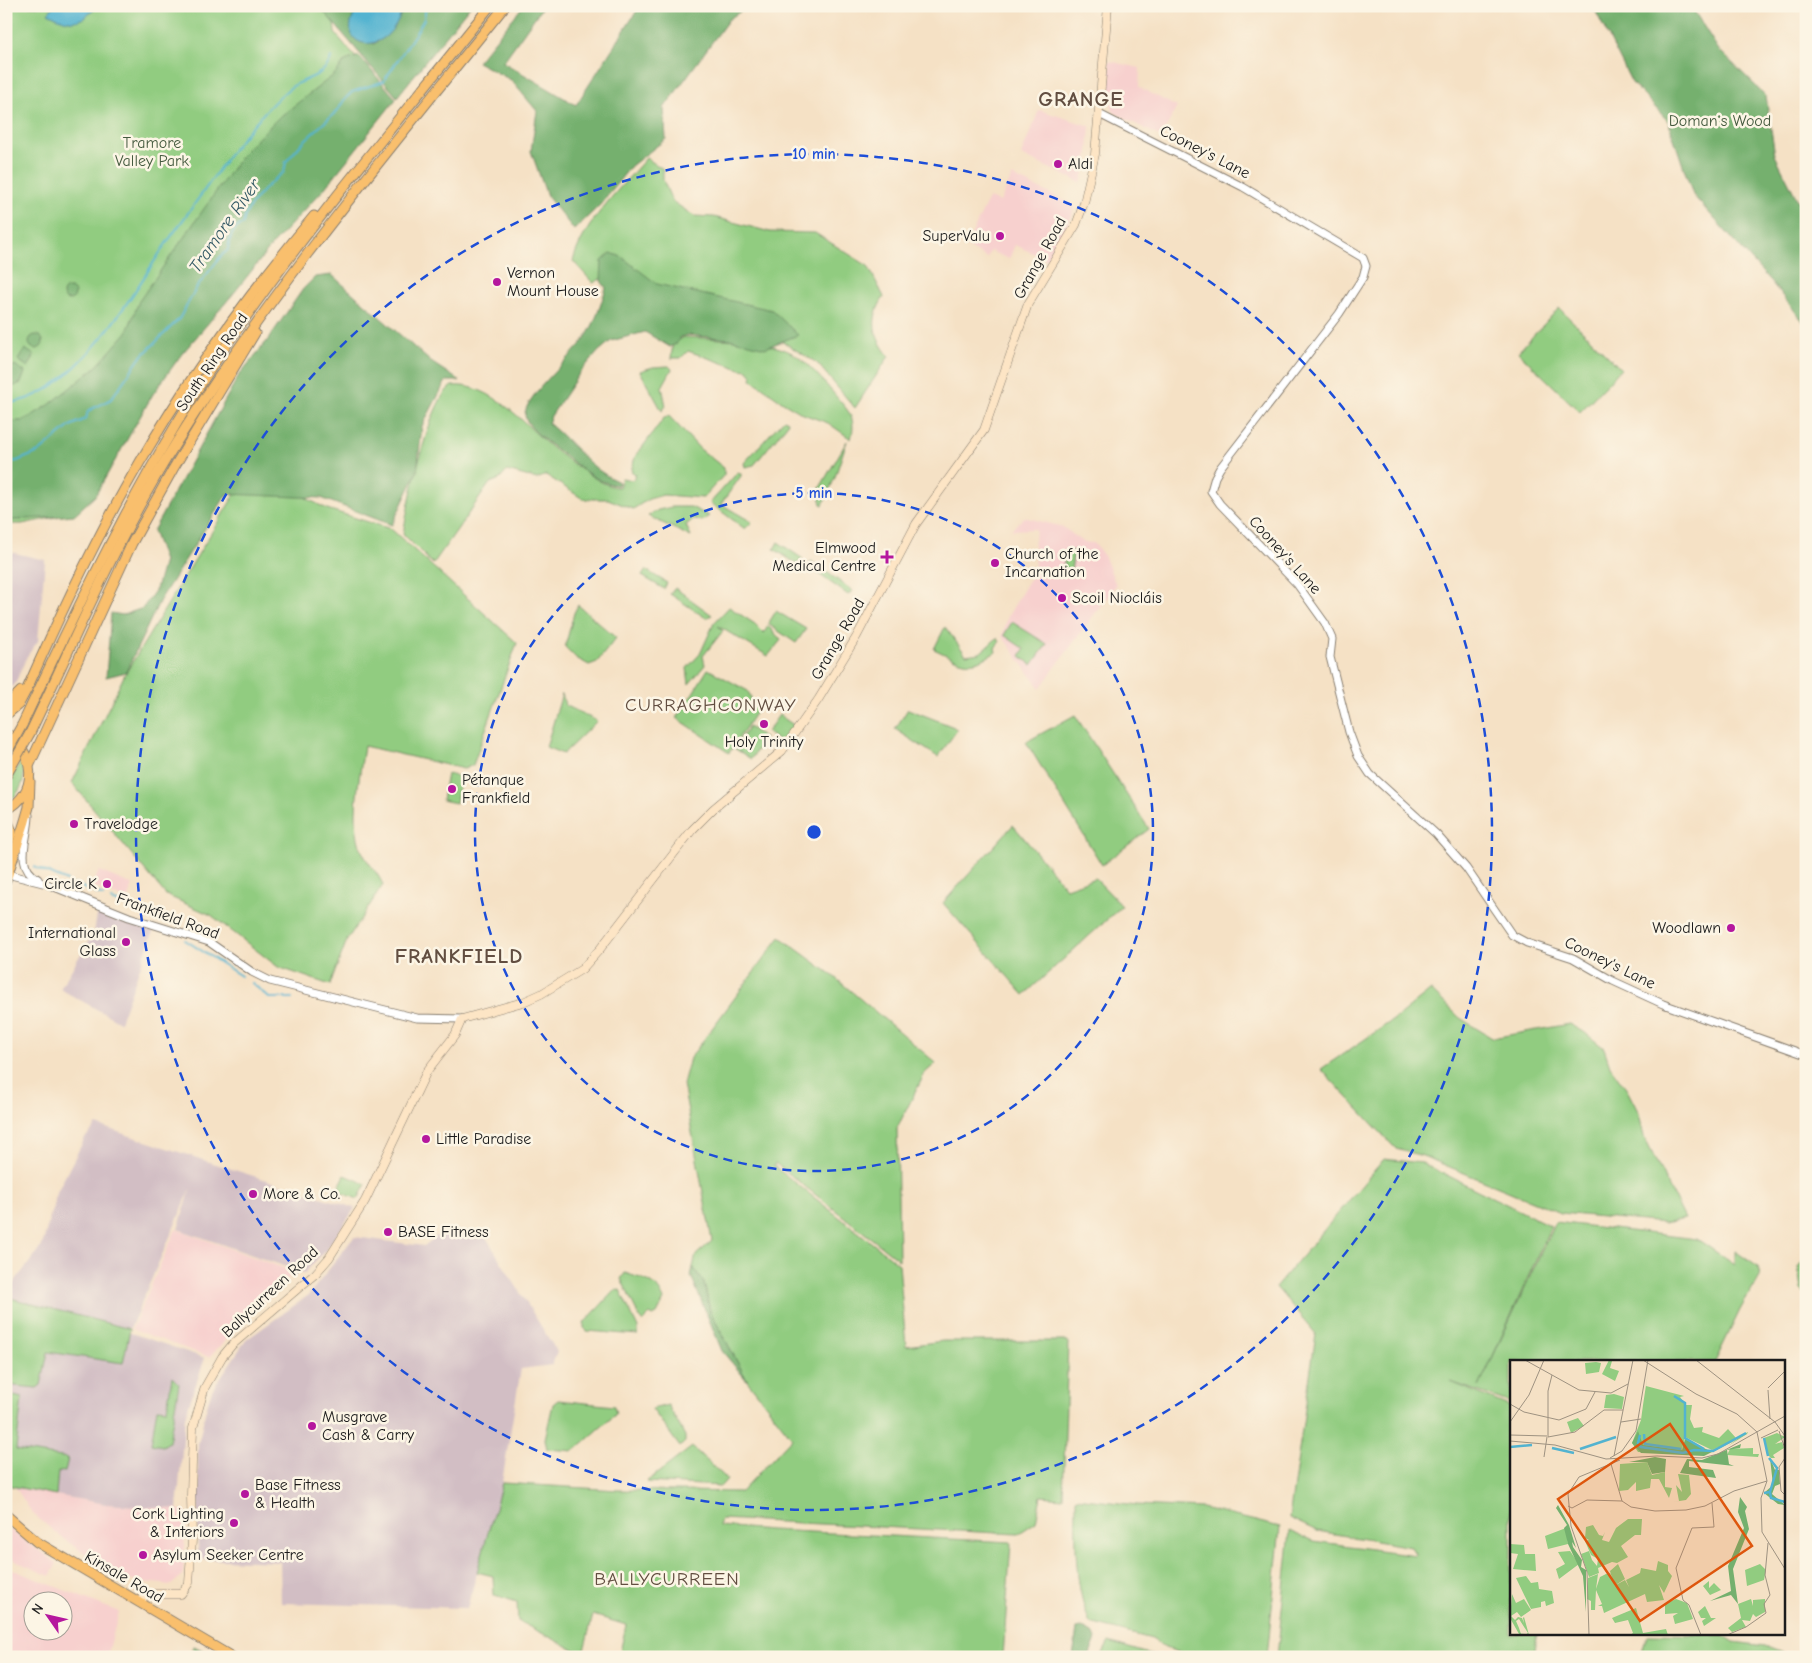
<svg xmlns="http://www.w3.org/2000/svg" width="1812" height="1663" viewBox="0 0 1812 1663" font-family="'Comic Neue',sans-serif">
<rect width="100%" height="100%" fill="#fcf5e5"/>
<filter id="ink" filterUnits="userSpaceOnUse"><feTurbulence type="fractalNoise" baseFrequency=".02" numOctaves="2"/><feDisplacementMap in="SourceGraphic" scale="10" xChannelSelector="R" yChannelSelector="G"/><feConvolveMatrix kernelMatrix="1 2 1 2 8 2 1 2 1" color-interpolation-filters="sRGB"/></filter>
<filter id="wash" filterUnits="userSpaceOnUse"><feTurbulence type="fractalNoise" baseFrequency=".0096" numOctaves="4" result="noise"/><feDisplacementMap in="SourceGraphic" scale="20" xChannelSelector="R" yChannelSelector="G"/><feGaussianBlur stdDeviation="1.12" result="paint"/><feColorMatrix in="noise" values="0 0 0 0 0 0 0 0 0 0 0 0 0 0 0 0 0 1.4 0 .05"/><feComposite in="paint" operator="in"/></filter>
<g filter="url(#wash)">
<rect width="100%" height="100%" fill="#f5e1c5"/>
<g fill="#f7d0ce" fill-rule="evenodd">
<polygon points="1109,61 1140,68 1139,87 1177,107 1161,137 1113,112 1110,99"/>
<polygon points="1039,110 1090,126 1087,164 1081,183 1021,155"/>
<polygon points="1012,176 1074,205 1072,216 1048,260 1015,245 1009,259 990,251 987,258 966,246 989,198 1000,202"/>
<polygon points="1024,517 1063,527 1083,542 1094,543 1105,557 1116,585 1040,688 1002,636 1008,616 1035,570 1034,549 1036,529 1011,530"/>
<polygon points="99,871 133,885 127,900 92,886"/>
<polygon points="176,1229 294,1272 209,1357 132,1329"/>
<polygon points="16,1488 106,1504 177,1509 186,1513 183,1575 171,1585 126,1580 62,1538 32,1513"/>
<polygon points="6,1527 57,1563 50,1576 6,1557"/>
<path d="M6,1567L119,1612L107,1657H6ZM32,1600H62V1630H32Z"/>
</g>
<g fill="#d2bec4">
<polygon points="6,551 45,560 38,641 27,656 14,686 6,688"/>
<polygon points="98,911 154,929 120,1022 60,989 94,932"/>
<polygon points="97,1125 200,1159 355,1208 327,1249 304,1273 178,1229 191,1188 130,1329 6,1297 6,1293 42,1246 57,1192 85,1138"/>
<polygon points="446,1229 484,1234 557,1352 552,1365 521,1369 501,1488 467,1608 281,1603 280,1562 198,1559 198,1444 206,1409 212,1390 246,1340 309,1295 354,1237 424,1246"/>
<polygon points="8,1300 131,1333 205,1358 185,1416 177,1509 106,1504 16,1488 6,1478"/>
</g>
<g fill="#91cc80" stroke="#56744e">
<polygon points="6,6 319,6 334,21 335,33 388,96 182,347 71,514 22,524 6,524"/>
<path d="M646,158L663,169V180L672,201L694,216L714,217L770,232L815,233L868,266L884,297C869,319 873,336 889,356L855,408L817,363L778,339L610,274L593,283L573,261C584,222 621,188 646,158Z"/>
<polygon points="1559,308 1621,369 1580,412 1518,352"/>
<path d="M684,337C714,339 773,339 797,356C811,366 824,382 835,395C848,411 857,417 851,439L828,423L803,414L783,402L751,379L752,375L748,370L740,369L688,351L681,358H671L673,344Z"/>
<polygon points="669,366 672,369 662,387 666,406 662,411 640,371 653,367"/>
<path d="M452,386C491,382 524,424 551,447C562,456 575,465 588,474C598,480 607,487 619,487L622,478L633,480L635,474L631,471L635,457L664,418L669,416L700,449L724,468V475L703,498L663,495L649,499L633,509L608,499H583L546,475L537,479L507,471L500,479L490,483L433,564L403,534C408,506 429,398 452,386Z"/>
<polygon points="784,419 788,421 787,425 754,465 745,467 744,463"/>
<polygon points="847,441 835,477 823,505 821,504 818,491"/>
<polygon points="738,472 741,474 741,476 721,504 752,522 745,529 710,503"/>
<path d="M291,490L327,509L391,529L517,643L473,765L464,769L364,746C360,776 350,819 361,849C366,862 378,872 383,885L347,940L330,985L278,967L211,915L166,895L72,783L124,676L235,494Z"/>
<polygon points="672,507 691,507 709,516 702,521 694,519 686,525 691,537 648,516 658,510"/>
<polygon points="778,542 803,559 797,564 774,549"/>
<polygon points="1066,550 1074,551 1071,571 1063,570"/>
<polygon points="811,561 853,591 848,595 809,567"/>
<polygon points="646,570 667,583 664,589 642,576"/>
<polygon points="675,588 712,615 706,618 670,594"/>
<polygon points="578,605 616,638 597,662 589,665 576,658 565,647 574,613"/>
<polygon points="729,607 755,624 764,633 768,626 781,640 768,656 718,626 723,631 703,656 705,665 689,684 687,668 700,654 714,623"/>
<polygon points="776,611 806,629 796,643 768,624"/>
<polygon points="1012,622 1047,644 1032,665 1020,656 1024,649 1004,635"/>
<path d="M945,627L966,655L980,653L997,638L1000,641L995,648L996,652C968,670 962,662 934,649Z"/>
<polygon points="708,669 748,691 754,705 758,709 729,753 677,718"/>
<polygon points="562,694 565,705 597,721 563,754 546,747"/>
<polygon points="908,709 954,727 957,730 938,757 895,729"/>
<polygon points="779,715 795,726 781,743 767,732"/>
<polygon points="1075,715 1149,829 1102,865 1026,742"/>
<polygon points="749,727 765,738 751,759 734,748"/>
<path d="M21,761C29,775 20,796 6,803V786Z"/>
<polygon points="447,774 461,777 456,803 442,800"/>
<polygon points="1013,825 1066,888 1095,878 1122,906 1024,995 943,903"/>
<polygon points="780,937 832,975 936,1063 925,1073 897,1128 899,1260 775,1163 774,1166 899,1264 906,1346 943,1341 1068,1341 1063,1498 1041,1496 1036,1522 1018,1534 721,1519 719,1526 771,1530 1011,1542 1003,1657 619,1657 626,1625 593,1615 583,1654 518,1621 517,1602 494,1595 493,1576 477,1572 502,1483 618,1490 741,1492 792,1438 748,1382 710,1311 704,1283 693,1267 696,1255 712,1241 683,1084 690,1058"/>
<polygon points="1431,990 1460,1018 1492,1038 1570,1024 1584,1032 1604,1048 1610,1066 1627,1090 1639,1113 1644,1137 1685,1219 1664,1223 1561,1213 1423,1156 1396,1149 1321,1069 1399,1016"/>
<polygon points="1384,1159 1422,1163 1551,1226 1479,1387 1555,1222 1697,1239 1735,1265 1735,1251 1758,1267 1760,1275 1740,1310 1715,1362 1511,1362 1511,1403 1451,1382 1511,1407 1511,1634 1537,1634 1534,1657 1277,1657 1290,1531 1313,1541 1416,1555 1411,1547 1317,1531 1289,1518 1316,1334 1276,1287"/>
<polygon points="345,1175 366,1184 358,1199 337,1191"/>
<polygon points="1806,1257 1806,1295 1801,1290 1798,1267"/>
<path d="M625,1273C644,1280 656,1279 664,1300L657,1314L653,1316L650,1314L642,1322L621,1279Z"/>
<polygon points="616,1289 620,1290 638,1328 638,1335 587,1331 584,1328 584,1323"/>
<polygon points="6,1297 130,1329 123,1363 48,1352 41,1385 37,1388 6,1385"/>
<polygon points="172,1377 179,1384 169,1442 163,1446 151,1444 157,1408 167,1409"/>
<polygon points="6,1394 22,1398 16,1450 68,1458 65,1472 58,1471 56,1495 6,1485"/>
<polygon points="558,1400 614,1406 616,1414 574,1451 547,1449 545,1439 553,1404"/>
<polygon points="668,1405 685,1436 685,1442 680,1447 652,1409"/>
<polygon points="692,1447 727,1479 721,1486 646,1482"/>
<path d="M1076,1498L1137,1505L1202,1508L1280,1527L1267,1657H1195L1165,1648L1152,1639L1090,1623C1073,1583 1076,1541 1076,1498Z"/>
<polygon points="1647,1634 1723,1635 1734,1642 1765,1646 1794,1657 1641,1657"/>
<polygon points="1109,1642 1159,1657 1101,1657"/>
</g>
<g fill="#74b06e" stroke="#486645">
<path d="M319,6H360L354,13L373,44C389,37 399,23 403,6H470L397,97Z"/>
<polygon points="523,6 543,6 503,62 576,105 640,6 749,6 729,19 664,108 666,139 631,166 600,205 574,230 547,196 531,151 537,111 511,80 477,62"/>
<polygon points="1593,6 1691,6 1718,49 1766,96 1775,155 1802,209 1806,210 1806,325 1772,283 1693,195 1668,121 1632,83"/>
<polygon points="359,56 396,99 324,189 273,244 234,293 181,355 153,394 95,496 74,515 6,521 6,420 21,421 31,416 49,405 97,366 127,332 139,301 244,152 277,119 335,74 345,61"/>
<path d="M611,253L622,257L657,284L772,310L798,335L765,348L730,339L687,335L681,337L677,343L670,347L645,332L611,341L599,351L581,371L551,416L548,423C572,442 590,470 619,482L618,485C599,485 579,466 565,456C555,448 526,428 525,415C524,397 571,358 583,341C595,325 600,307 606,288L601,281L602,261Z"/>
<polygon points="332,275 431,362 460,381 446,381 422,426 417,472 392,525 321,498 227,494 160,600 126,672 106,677 111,613 123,615 143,608 156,589 164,561 153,531 239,375 267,341 303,289 315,277"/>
<circle cx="69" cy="294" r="6"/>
<circle cx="36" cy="342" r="7"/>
<polygon points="25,349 34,355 32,361 28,367 18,360"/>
<polygon points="15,365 25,372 21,383 12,387 6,370"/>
<polygon points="693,1267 704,1283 710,1311 748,1382 722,1351 691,1276"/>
<polygon points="1081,1627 1094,1634 1096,1639 1089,1657 1073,1657 1077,1628"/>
<polygon points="194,1646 216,1657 204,1657 191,1649"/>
</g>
<g fill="#52b3d0" stroke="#376876">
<path d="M54,6H98C79,25 71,25 48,13Z"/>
<path d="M360,6H403C389,65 327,46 360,6Z"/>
</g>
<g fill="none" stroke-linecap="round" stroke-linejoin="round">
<g stroke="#52b3d0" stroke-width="2">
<path d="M6,403C73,400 131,296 165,245C185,217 205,190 224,162C238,142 274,98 293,86C307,78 327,75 331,57"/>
<path d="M6,463L17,461L39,452L70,426L86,419L88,411L111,399L140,358L179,319L197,287L221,256L228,250C229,239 232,228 243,224C245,206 269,183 284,172L286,162L303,142L338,110L344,100L352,92L384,81L417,31L424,19L426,6"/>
<polyline points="34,867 67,881"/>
<polyline points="75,884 103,896"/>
<polyline points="111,900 177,923"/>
<polyline points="185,940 241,976"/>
<polyline points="252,983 269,998 292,998"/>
</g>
</g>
</g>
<g filter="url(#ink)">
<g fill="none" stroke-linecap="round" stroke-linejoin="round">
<defs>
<g id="tertiary">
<polyline points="1099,114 1243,187 1363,258 1366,266 1363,277 1339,314 1220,468 1215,477 1211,491 1220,504 1297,584 1325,623 1332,639 1330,657 1349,732 1358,756 1370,774 1436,834 1466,868 1512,935 1527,943 1573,958 1613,981 1663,1004 1806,1055"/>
<path d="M29,815C29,838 13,865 38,879"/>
<polyline points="7,874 47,884 129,917 209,942 252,972 270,981 417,1018 462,1019"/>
</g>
<polyline id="secondary" points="140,1603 146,1594 181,1594 189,1583 192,1540 191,1495 193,1428 205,1387 222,1357 232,1345 315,1274 329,1258 365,1201 427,1071 455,1035 462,1019 523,1002 541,994 582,969 600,949 692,830 713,809 782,751 818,700 857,636 916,524 984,430 1028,304 1076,225 1084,203 1095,154 1108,6"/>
<g id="trunk">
<polyline points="6,706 21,691"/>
<path d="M6,715L19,704L27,689C61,612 97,535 140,462C190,376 250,292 314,216"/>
<path d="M22,725C85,591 148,459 232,337C311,222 403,115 490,6"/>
<path d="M6,733C35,751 40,793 6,810"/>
<path d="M30,733C77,635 118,535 176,443C272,288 391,148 505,6"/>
<polyline points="30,764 132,543 173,469 255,333"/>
<polyline points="6,817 12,832 6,851"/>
<polyline points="6,880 25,821 29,807 30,781"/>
<polyline points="6,1515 37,1542 232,1657"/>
</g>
</defs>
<use href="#tertiary" stroke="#887e70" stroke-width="9"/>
<use href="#secondary" stroke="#887e70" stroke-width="9"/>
<use href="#trunk" stroke="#887e70" stroke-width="11"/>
<use href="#tertiary" stroke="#fff" stroke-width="7"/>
<use href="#secondary" stroke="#fde5c5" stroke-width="8"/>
<use href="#trunk" stroke="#f9bf6d" stroke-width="9"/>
<defs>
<g id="trunk-bridge">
<polyline points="6,754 22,725"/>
<polyline points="6,776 30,733"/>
</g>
</defs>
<use href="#trunk-bridge" stroke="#887e70" stroke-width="11" stroke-linecap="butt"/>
<use href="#trunk-bridge" stroke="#f9bf6d" stroke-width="9"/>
</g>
</g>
<g fill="none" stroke="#1d4ed8" stroke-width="2.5" stroke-dasharray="9 6">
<circle cx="814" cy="832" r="339"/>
<circle cx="814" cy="832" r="678"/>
</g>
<g fill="#b5179e" stroke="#fcf5e5" stroke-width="2">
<circle cx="1058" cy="164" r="5"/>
<circle cx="1000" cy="236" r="5"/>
<circle cx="497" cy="282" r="5"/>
<path d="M884.5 549.5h5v5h5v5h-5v5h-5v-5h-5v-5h5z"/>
<circle cx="995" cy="563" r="5"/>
<circle cx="1062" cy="598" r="5"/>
<circle cx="764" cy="724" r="5"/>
<circle cx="452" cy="789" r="5"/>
<circle cx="74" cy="824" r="5"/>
<circle cx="107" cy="884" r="5"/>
<circle cx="1731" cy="928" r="5"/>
<circle cx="126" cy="942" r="5"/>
<circle cx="426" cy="1139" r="5"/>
<circle cx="253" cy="1194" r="5"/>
<circle cx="388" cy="1232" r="5"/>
<circle cx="312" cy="1426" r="5"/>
<circle cx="245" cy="1494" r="5"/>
<circle cx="234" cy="1523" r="5"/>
<circle cx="143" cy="1555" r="5"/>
</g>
<g text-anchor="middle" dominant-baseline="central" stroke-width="5" stroke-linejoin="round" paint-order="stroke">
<g font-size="16" fill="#455a3f" stroke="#fcf5e5">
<text x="1720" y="121">Doman's Wood</text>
<text x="152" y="143">Tramore<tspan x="152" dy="18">Valley Park</tspan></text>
</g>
<g font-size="16" fill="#1c1c1c" stroke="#fcf5e5">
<text transform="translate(1205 152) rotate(27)">Cooney's Lane</text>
<text transform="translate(1040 258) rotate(-61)">Grange Road</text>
<text transform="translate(212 362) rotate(-56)">South Ring Road</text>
<text transform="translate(1285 555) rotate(48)">Cooney's Lane</text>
<text transform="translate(838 639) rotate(-60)">Grange Road</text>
<text transform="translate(168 916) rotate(20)">Frankfield Road</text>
<text transform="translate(1610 963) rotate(26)">Cooney's Lane</text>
<text transform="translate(270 1292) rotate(-43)">Ballycurreen Road</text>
<text transform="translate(124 1577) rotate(30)">Kinsale Road</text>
</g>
<g font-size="16" fill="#1c1c1c" stroke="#fcf5e5" text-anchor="start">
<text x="1068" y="164">Aldi</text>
<text x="990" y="236" text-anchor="end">SuperValu</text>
<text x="507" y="273">Vernon<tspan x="507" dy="18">Mount House</tspan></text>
<text x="876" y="548" text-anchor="end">Elmwood<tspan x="876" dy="18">Medical Centre</tspan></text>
<text x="1005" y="554">Church of the<tspan x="1005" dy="18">Incarnation</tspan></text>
<text x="1072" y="598">Scoil Niocláis</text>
<text x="764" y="742" text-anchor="middle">Holy Trinity</text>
<text x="462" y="780">Pétanque<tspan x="462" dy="18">Frankfield</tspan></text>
<text x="84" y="824">Travelodge</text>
<text x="97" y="884" text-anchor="end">Circle K</text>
<text x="1721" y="928" text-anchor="end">Woodlawn</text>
<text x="116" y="933" text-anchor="end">International<tspan x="116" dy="18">Glass</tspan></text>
<text x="436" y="1139">Little Paradise</text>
<text x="263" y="1194">More &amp; Co.</text>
<text x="398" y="1232">BASE Fitness</text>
<text x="322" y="1417">Musgrave<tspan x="322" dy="18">Cash &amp; Carry</tspan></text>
<text x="255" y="1485">Base Fitness<tspan x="255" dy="18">&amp; Health</tspan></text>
<text x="224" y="1514" text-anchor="end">Cork Lighting<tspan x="224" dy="18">&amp; Interiors</tspan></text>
<text x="153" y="1555">Asylum Seeker Centre</text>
</g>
<g font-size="18" font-style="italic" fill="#325864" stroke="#fcf5e5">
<text transform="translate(225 226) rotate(-55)">Tramore River</text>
</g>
<g font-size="19" letter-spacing="1" fill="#624e41" stroke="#fcf5e5">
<text x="711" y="705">CURRAGHCONWAY</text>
<text x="667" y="1579">BALLYCURREEN</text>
</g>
<g font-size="21" font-weight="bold" letter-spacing="1" fill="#624e41" stroke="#fcf5e5">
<text x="1081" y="99">GRANGE</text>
<text x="459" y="956">FRANKFIELD</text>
</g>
</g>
<g transform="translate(1510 1360)">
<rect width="275" height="275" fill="#f5e1c5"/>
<path d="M99,0L102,1L100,8L109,11L105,21L92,14ZM86,2L91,3L89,12L76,14L75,3ZM138,12L136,26L174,36L170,37L176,45H182L180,59L184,68L193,67L192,72L209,78L218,69L226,78L238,72L237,74L218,86L229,78L202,90L175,77L171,94L128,92L122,83L131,60L133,45ZM104,34L114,37L112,49L94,48L96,35ZM68,58L74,66L61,73L57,62ZM267,73L275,77L265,84L272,82L274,88L263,95L265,98H261L257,94L254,78ZM243,88V94H249L248,97L217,95L220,89ZM137,102L142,115L155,112V127L162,128L159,138L149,119H141L140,128L126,131V122L118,130L109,131L110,104ZM168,114L179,115L181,134L176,140L163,142L169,141L166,125L172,132ZM118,159H132L131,175H125L111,186L118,197L107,203L102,202L88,208L89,213L79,217L71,194L79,191L82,200L87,206L88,199L81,195L75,181L79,180L75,178L76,167L83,165L89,175L93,176L95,172L92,180L99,182L106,168ZM56,168L58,184L38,189L35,176ZM0,184L14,185L15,194H25L26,211L3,209L8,194L0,193ZM60,191L69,204L49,219L46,209L55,204L48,192ZM148,201L158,205V211L162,216L154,233L149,225L154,240L137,242L135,234L94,253L92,246H88L92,244L86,230L85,250H81V241L77,239L78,218L88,214L86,229L90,217L96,214L100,213L103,222L100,211L108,204L115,219L104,226L115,220L119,227L116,220L130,213L131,208L146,211ZM250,204L256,210L254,220L237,226L235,210ZM16,216L21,223L28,222L29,229L42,231L44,243L36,246L35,241L31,242V247L21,249L6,218ZM199,221V228L204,223L211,230L200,235L193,226ZM2,234L6,243L14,239L21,250L11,257L7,252L1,256L5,260L8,257L12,258L14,263L13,258L14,257L19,275H15L18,273L9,259L6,261L9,268L11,274L15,273L9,274L0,258ZM166,239L177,243L183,259L165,264L163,256L168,253L155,254V244ZM241,239L243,246V240L255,239V252L246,257L243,254L240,261L232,260L236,267L222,272L218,268L231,258L228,244ZM195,246L201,258H206L194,266L192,261L196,258H191L188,252ZM126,248L133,273L156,269L158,275H120L123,273L118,260L105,263L102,258Z" fill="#91cc80"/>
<path d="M128,71L133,85L172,90L175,79L200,91L230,78L194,96L131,93L122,83ZM231,84L230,88L217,90L219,104L224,106L179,101V107L203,110L206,118L170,113L177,99L192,100ZM145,97L156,99L155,112L142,114L137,102H119ZM260,98L265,110H269L270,124L265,126L262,134L275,145L268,144L254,133L263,125ZM230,137L237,147L235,151L239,169L223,209L228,244L221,235L200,241L221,231L218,206L234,168L228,152ZM48,145L59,165L66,188L62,182L63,187L72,200L71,207L76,210V252L73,216L58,184L54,168L57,165L46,148Z" fill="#74b06e"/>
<path fill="none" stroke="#52b3d0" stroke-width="2.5" d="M164,36L175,43V78L194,89M134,74L135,84L171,89M130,75L128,83L131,87L173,93L184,90L203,91L236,73M254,78L258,96M0,87L22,85M42,88L64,93M70,89L106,77M259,98L267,108L260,132M254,133L260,132L261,138L275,142"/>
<path fill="none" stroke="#9e9281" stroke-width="1" d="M15,0L69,30L101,33L118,24M186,0L265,62M258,28L275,11M258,30L260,59M0,44L14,52L49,60L76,49L85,32M0,62L19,35L34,0M111,62L131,59M265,62L275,76M269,71L275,89M0,75L37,76M38,77L65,72L94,50H113M38,77V31L42,15M251,78L268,70M0,81L45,85L96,99L147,96L192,98L208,94L275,56M104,96L123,0M34,97L37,77M100,98L112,91L126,71L138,0M275,98L269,107L271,131L275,135M101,104L112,141M257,121L251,138L252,172L275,209M58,146L62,148L77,140L112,141L121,147L145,151L176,150L195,146L224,131L257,121L247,72L227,54L186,34L133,0M79,275L77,212L61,166L58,134L69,117L110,100M191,275L179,245L173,240L166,208L182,168L204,167L202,143M217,275L236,267L256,253L254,244L260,235L255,215L258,183"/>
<path fill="#de560d" fill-opacity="0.15" stroke="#de560d" stroke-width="2.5" d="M160,64L242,186L130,261L48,139Z"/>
<rect width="275" height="275" fill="none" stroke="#1c1c1c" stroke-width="2.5"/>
</g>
<circle cx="814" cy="832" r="8" fill="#1d4ed8" stroke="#fcf5e5" stroke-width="2.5"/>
<g font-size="15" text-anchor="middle" font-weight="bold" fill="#1d4ed8" stroke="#fcf5e5" stroke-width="5" stroke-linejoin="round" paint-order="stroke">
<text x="814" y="159">10 min</text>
<text x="814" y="498">5 min</text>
</g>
<rect width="1812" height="1663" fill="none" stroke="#fcf5e5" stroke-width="25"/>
<g transform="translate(48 1616) rotate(304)"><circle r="24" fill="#fcf5e5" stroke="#a29e95"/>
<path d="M0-4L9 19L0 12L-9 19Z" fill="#b5179e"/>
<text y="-8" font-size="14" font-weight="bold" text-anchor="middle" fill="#1c1c1c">N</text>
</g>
</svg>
